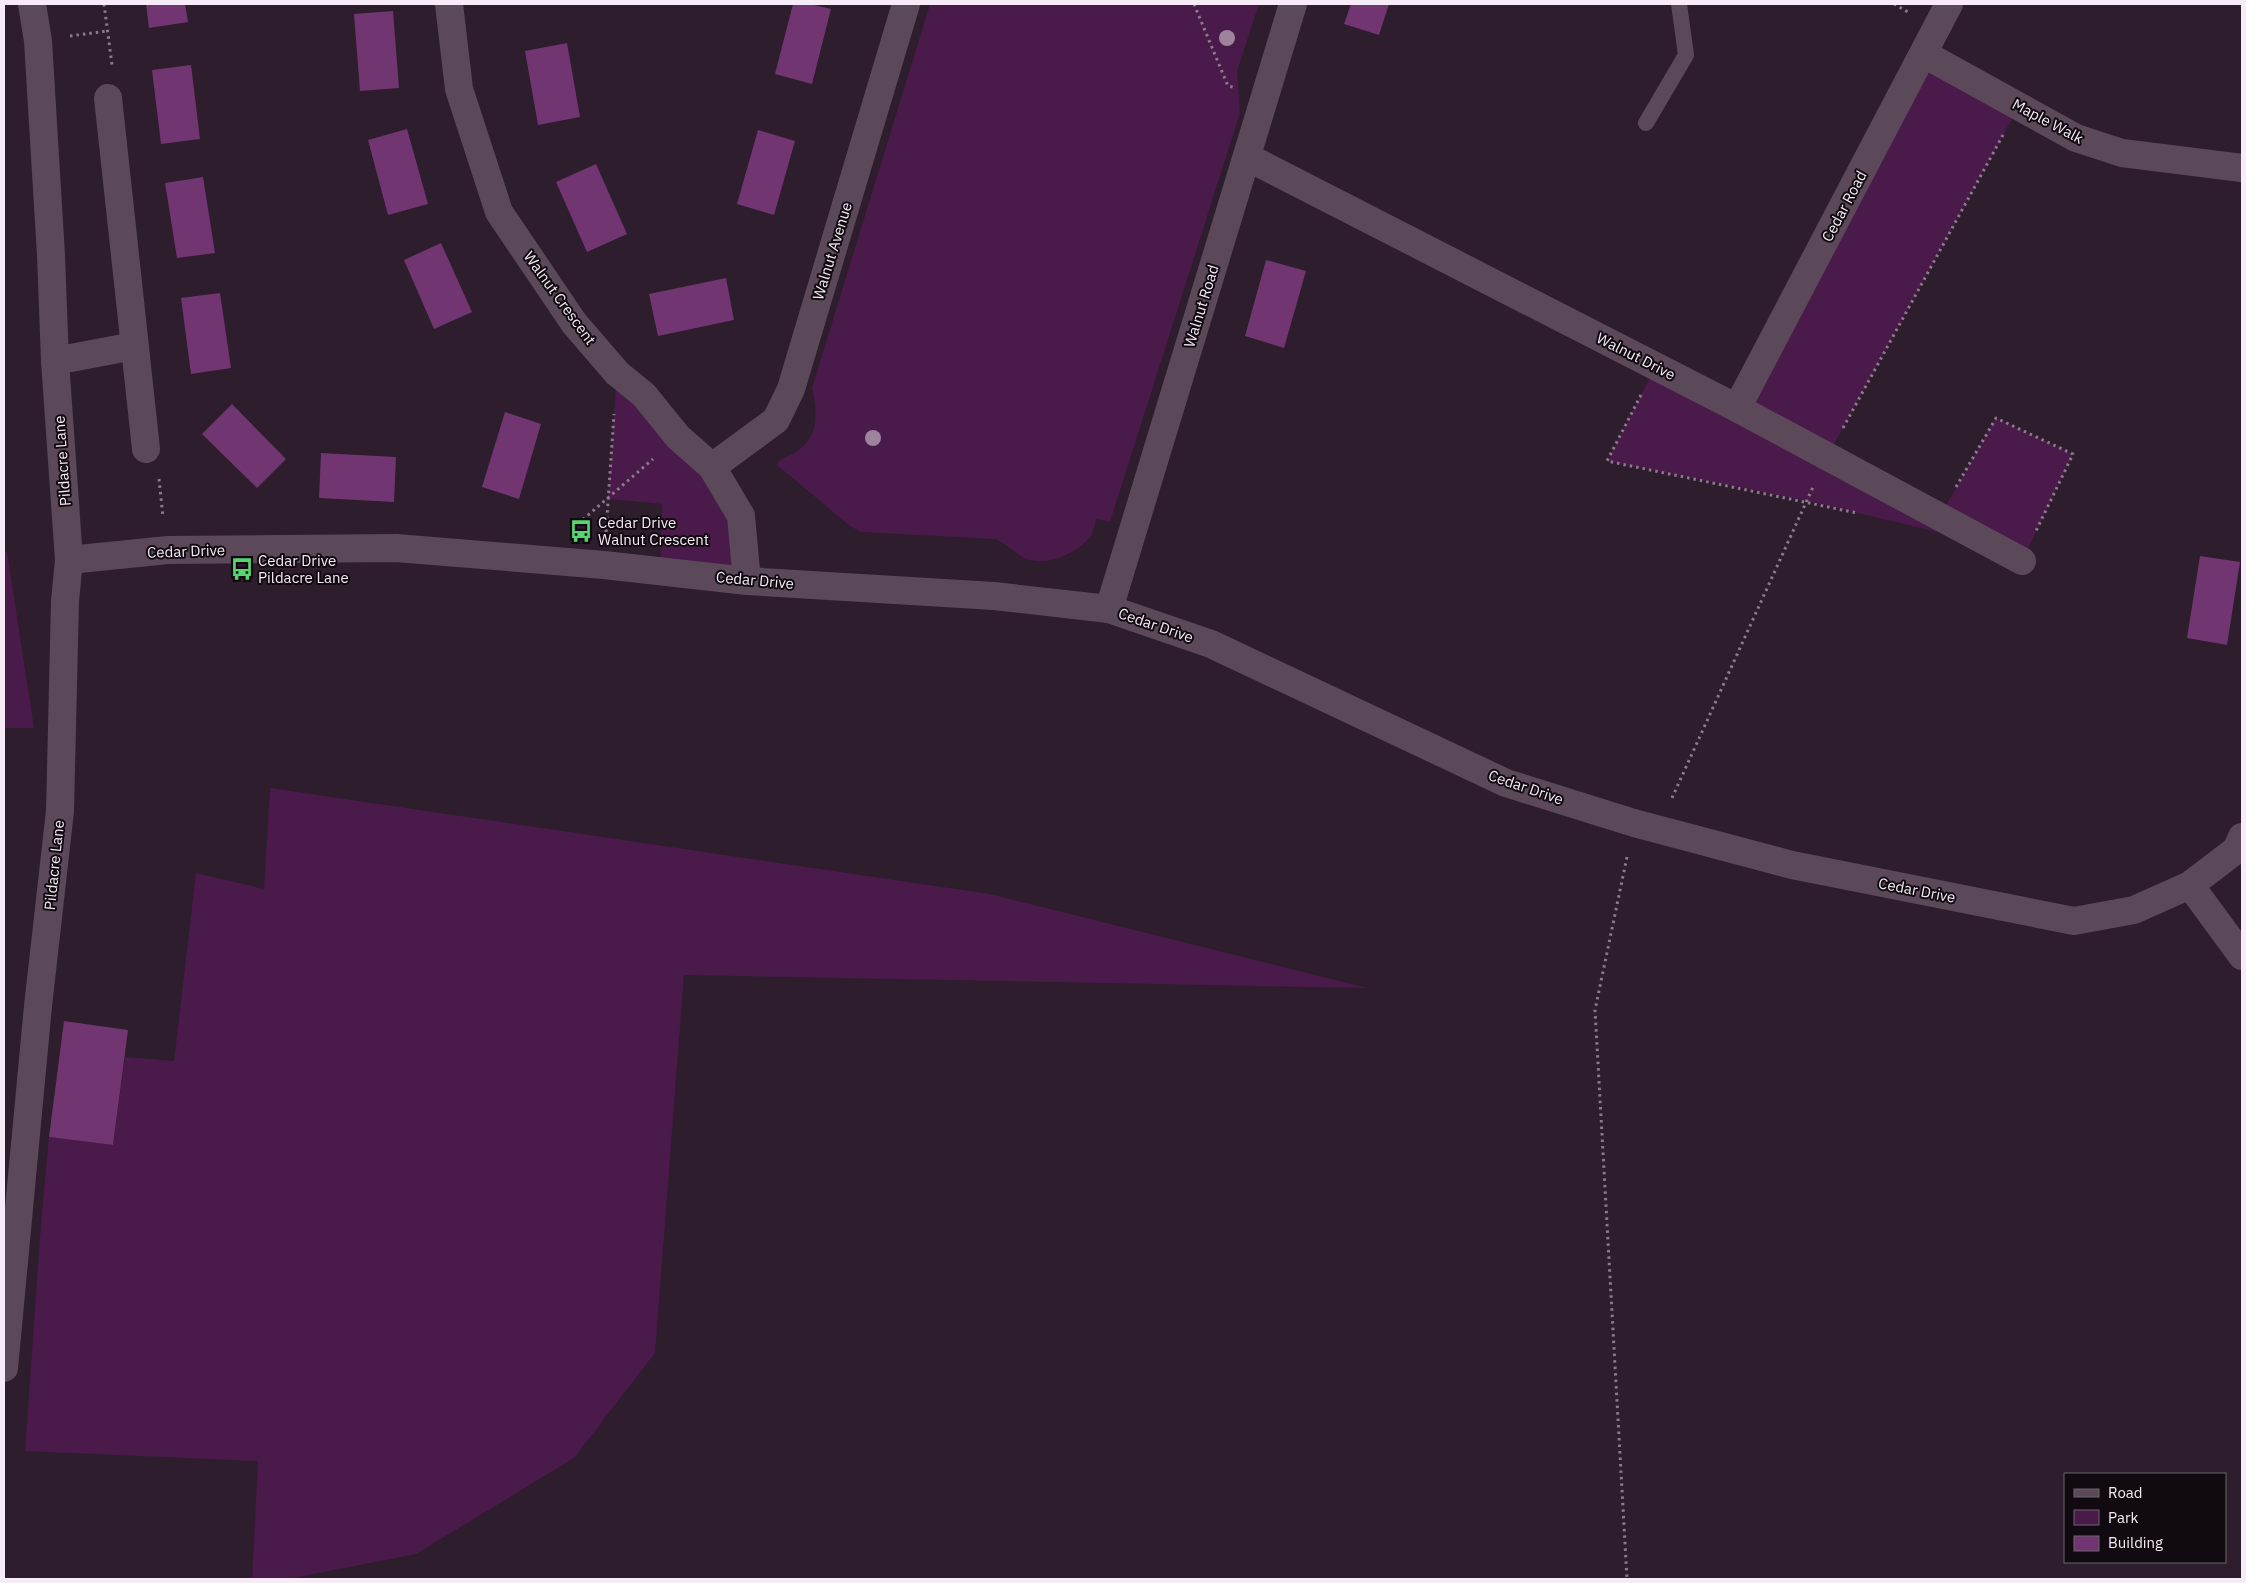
<svg xmlns="http://www.w3.org/2000/svg" width="2246" height="1583" viewBox="0 0 2246 1583" font-family="'IBM Plex Sans',sans-serif">
<rect width="100%" height="100%" fill="#2d1d2d"/>
<g fill="#4a1a4a">
<path d="M930,4H1259L1237,71L1240,113L1110,522L1096,519C1095,524 1094,529 1092,534C1080,552 1049,567 1027,559C1015,554 1007,544 995,539L861,532L850,526L777,465C780,457 789,457 796,452C820,437 817,412 812,388Z"/>
<polygon points="1924,54 2019,106 1827,457 1940,516 1996,418 2073,454 2022,561 1989,544 1807,501 1607,461 1656,366 1737,408"/>
<polygon points="617,373 712,467 747,581 660,570 662,504 608,499"/>
<polygon points="4,552 7,552 34,728 4,728"/>
<polygon points="270,788 990,894 1367,988 684,975 655,1353 574,1458 416,1554 288,1579 252,1579 258,1461 25,1451 41,1223 49,1137 113,1145 125,1057 174,1061 196,873 264,889"/>
</g>
<g fill="#713571">
<polygon points="146,4 185,4 188,22 149,28"/>
<polygon points="793,4 810,4 831,9 812,84 775,74"/>
<polygon points="1351,4 1389,4 1379,35 1344,24"/>
<polygon points="393,11 399,88 360,91 354,14"/>
<polygon points="567,43 580,117 538,125 525,51"/>
<polygon points="191,65 200,139 161,144 152,70"/>
<polygon points="407,129 428,204 388,215 368,140"/>
<polygon points="758,130 795,141 774,215 737,204"/>
<polygon points="596,164 627,234 587,252 556,182"/>
<polygon points="203,177 215,253 177,258 165,183"/>
<polygon points="441,243 472,312 434,329 404,260"/>
<polygon points="1266,260 1306,271 1284,348 1245,336"/>
<polygon points="726,278 734,320 658,336 649,294"/>
<polygon points="220,293 231,368 191,374 181,298"/>
<polygon points="232,404 286,459 257,488 202,434"/>
<polygon points="505,412 541,424 519,499 482,487"/>
<polygon points="321,453 396,457 394,502 319,498"/>
<polygon points="2200,556 2240,562 2227,645 2187,638"/>
<polygon points="64,1021 128,1030 113,1145 49,1137"/>
</g>
<g fill="none" stroke-linecap="round" stroke-linejoin="round">
<g stroke="#897c89" stroke-width="3" stroke-dasharray="2.5 4" stroke-linecap="butt">
<polyline points="104,4 112,65"/>
<polyline points="1194,4 1228,86 1233,87"/>
<polyline points="1894,4 1908,12"/>
<polyline points="70,36 107,31"/>
<polyline points="1641,395 1607,461 1857,513"/>
<polyline points="1843,428 2003,135"/>
<polyline points="159,479 163,517"/>
<polyline points="1956,487 1996,418 2073,454 2036,531"/>
<polyline points="573,528 653,459"/>
<polyline points="606,532 614,414"/>
<polyline points="1672,798 1813,487"/>
<polyline points="1627,857 1595,1010 1627,1579"/>
</g>
<polyline stroke="#5b495a" stroke-width="16" points="1646,123 1686,55 1679,4"/>
<g stroke="#5b495a" stroke-width="28">
<polyline points="449,4 459,89 499,212 574,323 617,373 644,395 678,437 712,467 741,516 747,581"/>
<polyline points="1924,54 2076,138 2122,153 2242,168"/>
<polyline points="108,98 146,449"/>
<polyline points="1247,157 1737,408 2022,561"/>
<polyline points="55,361 134,346"/>
<polyline points="1737,408 1949,4"/>
<polyline points="712,467 776,420 791,389 906,4"/>
<polyline points="69,560 168,550 396,548 604,565 747,581 994,596 1109,609 1211,644 1506,783 1634,823 1792,865 2074,921 2134,910 2190,885 2236,850 2242,837"/>
<polyline points="1109,609 1293,4"/>
<polyline points="2190,885 2242,956"/>
</g>
<polyline stroke="#5b495a" stroke-width="28" points="4,1368 38,1006 60,811 65,601 69,560 55,361 51,255 38,41 32,4"/>
</g>
<g fill="#9e839d">
<circle cx="1227" cy="38" r="8"/>
<circle cx="873" cy="438" r="8"/>
</g>
<defs>
<symbol id="bus-bare" viewBox="-9 -9 18 18"><path d="M-5-6H5V4H4V6H2V4H-2V6H-4V4H-5ZM-3.5-4V0h7V-4ZM-3.5 1.2v1.5H-2V1.2ZM2 1.2v1.5H3.5V1.2Z" fill="#57d570" stroke="#110a11" stroke-width="2.5" paint-order="stroke"/></symbol>
</defs>
<g fill-rule="evenodd">
<use href="#bus-bare" x="565" y="515" width="32" height="32"/>
<use href="#bus-bare" x="226" y="553" width="32" height="32"/>
</g>
<g text-anchor="middle" dominant-baseline="central" stroke-width="4" stroke-linejoin="round" paint-order="stroke">
<g font-size="15" fill="#f6ebf6" stroke="#110a11">
<text transform="translate(2048 121) rotate(28)">Maple Walk</text>
<text transform="translate(1844 206) rotate(-62)">Cedar Road</text>
<text transform="translate(832 251) rotate(-73)">Walnut Avenue</text>
<text transform="translate(560 298) rotate(54)">Walnut Crescent</text>
<text transform="translate(1201 306) rotate(-73)">Walnut Road</text>
<text transform="translate(1636 356) rotate(27)">Walnut Drive</text>
<text transform="translate(62 461) rotate(-94)">Pildacre Lane</text>
<text transform="translate(186 551) rotate(-2)">Cedar Drive</text>
<text transform="translate(755 580) rotate(5)">Cedar Drive</text>
<text transform="translate(1156 625) rotate(19)">Cedar Drive</text>
<text transform="translate(1526 787) rotate(19)">Cedar Drive</text>
<text transform="translate(54 865) rotate(-84)">Pildacre Lane</text>
<text transform="translate(1917 890) rotate(11)">Cedar Drive</text>
</g>
<g font-size="15" fill="#f6ebf6" stroke="#110a11" text-anchor="start">
<text x="598" y="522">Cedar Drive<tspan x="598" dy="17">Walnut Crescent</tspan></text>
<text x="258" y="560">Cedar Drive<tspan x="258" dy="17">Pildacre Lane</tspan></text>
</g>
</g>
<rect width="2246" height="1583" fill="none" stroke="#f6ebf6" stroke-width="10"/>
<rect x="2064" y="1473" width="162" height="90" fill="#110a11" stroke="#6d646d"/>
<rect x="2074" y="1489" width="25" height="8" fill="#5b495a" stroke="#6d646d"/>
<text x="2108" y="1498" font-size="15" fill="#f6ebf6">Road</text>
<rect x="2074" y="1510" width="25" height="15" fill="#4a1a4a" stroke="#6d646d"/>
<text x="2108" y="1523" font-size="15" fill="#f6ebf6">Park</text>
<rect x="2074" y="1536" width="25" height="15" fill="#713571" stroke="#6d646d"/>
<text x="2108" y="1548" font-size="15" fill="#f6ebf6">Building</text>
</svg>
